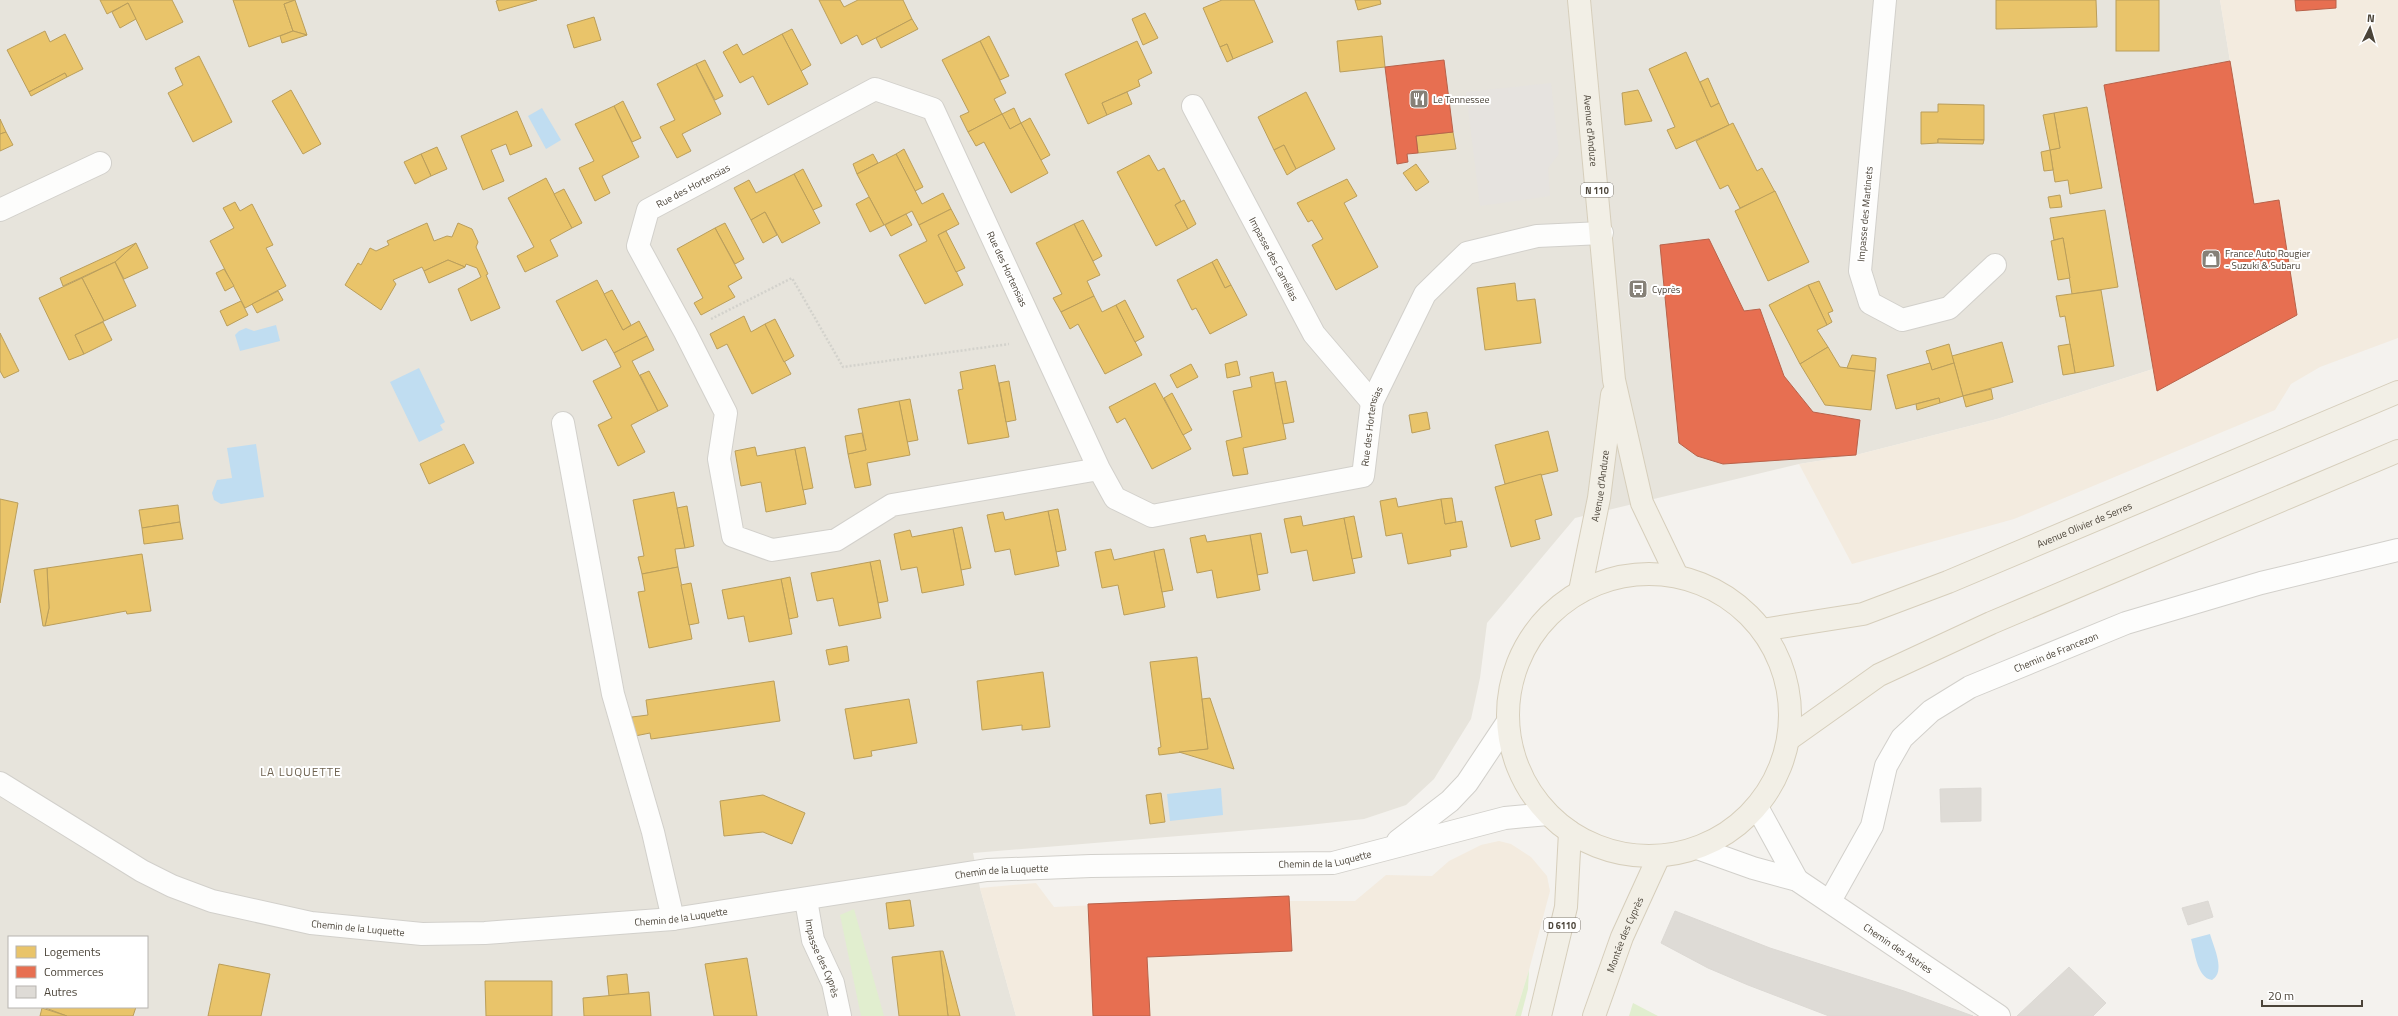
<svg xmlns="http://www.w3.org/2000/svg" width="2398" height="1016" viewBox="0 0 2398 1016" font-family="'Titillium Web',sans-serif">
<rect width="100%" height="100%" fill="#f4f2ee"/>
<path fill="#e7e4dc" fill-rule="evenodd" d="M0,0H2220L2230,61L2104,86L2153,369L1997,419L1856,455L1799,464L1575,518L1487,623L1480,678L1471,719L1434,779L1406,805L1364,819L1299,826L973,853L980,888L1016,1016H0ZM9,937H147V1007H9Z"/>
<g fill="#f3ebdf">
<polygon points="2220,0 2398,0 2398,338 2320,367 2291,384 2275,410 2014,519 1852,564 1799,464 1856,455 1997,419 2153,369 2104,85 2230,61"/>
<polygon points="1499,841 1511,844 1531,857 1547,876 1550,891 1529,970 1515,1016 1016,1016 980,888 1036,883 1054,907 1289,896 1290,901 1355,901 1386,875 1432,876 1449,861 1481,845"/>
</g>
<g fill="#e1eecf">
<polygon points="854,909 884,1016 861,1016 840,915"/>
<polygon points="1529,970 1528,989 1521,1016 1515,1016"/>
<polygon points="1633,1003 1658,1016 1629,1016"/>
</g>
<polygon fill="#e6e3df" points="1551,83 1559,154 1548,168 1550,196 1480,206 1466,92"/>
<g fill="#c0ddf1">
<polygon points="542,108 561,140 546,149 528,116"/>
<polygon points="276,325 280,341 240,351 235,335 239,331 246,328 254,331"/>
<polygon points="419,368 445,422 440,425 443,430 419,442 390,382"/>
<polygon points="256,444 264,497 221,504 214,500 212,493 217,480 232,478 227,448"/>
<polygon points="1221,788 1223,815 1170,821 1167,794"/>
<path d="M2210,934C2214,948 2226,972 2212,980C2197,978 2195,952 2191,939Z"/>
</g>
<g fill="#e9c46a" stroke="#ba9e5b">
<polygon points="100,0 172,0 183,22 146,40 128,3 107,14"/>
<polygon points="233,0 295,0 284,4 293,31 249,47"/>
<polygon points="295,0 307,35 293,31 284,4"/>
<polygon points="537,0 499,11 496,1 499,0"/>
<polygon points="819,0 840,0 844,7 858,0 903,0 912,19 862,45 857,35 841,44"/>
<polygon points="1222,0 1254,0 1273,42 1233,59 1227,44 1220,47 1203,8"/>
<polygon points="1355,0 1380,0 1381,4 1358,10"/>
<polygon points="1996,0 2096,0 2097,27 1996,29"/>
<rect x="2116" y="0" width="43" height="51"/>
<polygon points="128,3 136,19 120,28 112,12"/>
<polygon points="1145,13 1158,38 1143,45 1132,19"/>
<polygon points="594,17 601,40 574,48 567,25"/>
<polygon points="912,19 918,29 881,48 876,38"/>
<polygon points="792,29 811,65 801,71 782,34"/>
<polygon points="45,31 50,42 65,34 83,69 67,77 65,73 29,92 7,50"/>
<polygon points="293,31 307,35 282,43 280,36"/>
<polygon points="782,34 808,84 768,105 753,76 740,83 723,52 737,44 743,55"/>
<polygon points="989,36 1009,76 1000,80 980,41"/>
<polygon points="1382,36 1385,67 1340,72 1337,41"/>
<polygon points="980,41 1006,93 994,99 1002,114 968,132 960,116 969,112 942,60"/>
<polygon points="1137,41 1152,73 1138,80 1140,86 1102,103 1107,115 1088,124 1065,74"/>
<polygon points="1227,44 1233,59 1227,62 1220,47"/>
<polygon points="1686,52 1711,107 1719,103 1729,125 1676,149 1667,130 1675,127 1649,69"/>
<polygon points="199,56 232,122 193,142 168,93 183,85 175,68"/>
<polygon points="705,60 723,96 715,100 696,64"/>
<polygon points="696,64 721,114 682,134 691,151 677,158 660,127 675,120 657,84"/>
<polygon points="65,73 67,77 31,96 29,92"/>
<polygon points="1708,78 1719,103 1711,107 1700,82"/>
<polygon points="291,90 321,144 303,154 272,101"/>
<polygon points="1638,90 1652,121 1625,125 1622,93"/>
<polygon points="1127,92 1132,104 1107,115 1102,103"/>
<polygon points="1306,92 1335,149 1296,169 1284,145 1274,150 1258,117"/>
<polygon points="623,101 641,138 632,142 614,106"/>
<polygon points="1938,104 1984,105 1984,140 1938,139 1938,143 1921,144 1921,112 1938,112"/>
<polygon points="614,106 639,157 602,176 610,193 595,201 579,168 594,161 575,124"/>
<polygon points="2087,107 2102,188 2070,194 2068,180 2055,182 2050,150 2060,148 2054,113"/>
<polygon points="1014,108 1021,123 1010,129 1002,114"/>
<polygon points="517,111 532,146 510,155 506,144 491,150 504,181 483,190 461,136"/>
<polygon points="2054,113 2060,148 2050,150 2043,115"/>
<polygon points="1002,114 1010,129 1021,123 1048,173 1011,193 984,142 976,146 968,132"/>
<polygon points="1030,118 1050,155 1041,160 1021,123"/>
<polygon points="0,119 6,132 0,134"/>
<polygon points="1733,123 1757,171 1762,168 1775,192 1740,208 1728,185 1720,189 1696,141"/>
<polygon points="6,132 13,145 0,151 0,134"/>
<polygon points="1453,132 1456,149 1418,153 1416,136"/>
<polygon points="1938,139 1984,140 1983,144 1938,143"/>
<polygon points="1284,145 1296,169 1287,175 1274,150"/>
<polygon points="437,147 447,169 431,176 421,154"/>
<polygon points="904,149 923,187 915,191 896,154"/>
<polygon points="2050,150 2053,170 2044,171 2041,152"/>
<polygon points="421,154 431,176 415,184 404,162"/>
<polygon points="873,154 878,163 857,174 853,164"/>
<polygon points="896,154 922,204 943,193 951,209 919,225 912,211 884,225 857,174"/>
<polygon points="1149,155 1158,171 1164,168 1181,201 1175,205 1188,229 1156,246 1117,172"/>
<polygon points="1416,164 1429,182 1416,191 1403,173"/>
<polygon points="803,169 822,206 813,210 794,174"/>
<polygon points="794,174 820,223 782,243 765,212 751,220 734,188 749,180 756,193"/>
<polygon points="546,178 572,228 550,240 558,256 525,272 517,256 534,247 508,198"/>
<polygon points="1347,179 1357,196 1344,203 1378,267 1336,290 1312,245 1323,239 1312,220 1308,222 1297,203"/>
<polygon points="564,189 582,223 572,228 554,194"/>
<polygon points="1775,191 1809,262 1768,281 1735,211"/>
<polygon points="2060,195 2062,207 2050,208 2048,197"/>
<polygon points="869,197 884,225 870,232 856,204"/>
<polygon points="1184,200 1196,224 1188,229 1175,205"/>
<polygon points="235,202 240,211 252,204 273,245 266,248 286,286 245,308 210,241 234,228 223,208"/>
<polygon points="951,209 959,224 938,235 963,285 925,304 899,255 927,241 919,225"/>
<polygon points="2105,210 2118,287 2072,294 2063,238 2054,240 2050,218"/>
<polygon points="765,212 777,235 763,243 751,220"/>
<polygon points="906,214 912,225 891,236 885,225"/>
<polygon points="1083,220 1102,256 1093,261 1074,224"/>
<polygon points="427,223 434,241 447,236 452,237 458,223 472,229 478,242 476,247 488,274 486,275 500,308 471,321 458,289 481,277 477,268 466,264 465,267 448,260 424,271 422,267 393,280 396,284 381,310 345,285 358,263 361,265 370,248 376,251 389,245 387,241"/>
<polygon points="725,223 744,259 735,264 715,228"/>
<polygon points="1074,224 1100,275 1087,281 1094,296 1061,312 1053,298 1062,294 1036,243"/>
<polygon points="715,228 742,278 728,286 735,297 701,315 694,303 703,298 677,249"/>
<polygon points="946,231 965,268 956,272 938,235"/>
<polygon points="2063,238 2070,278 2058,280 2051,241"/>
<polygon points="136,243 148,268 124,279 115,262"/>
<polygon points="136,243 115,262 63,286 60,278"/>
<polygon points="1217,259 1231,285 1225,288 1212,262"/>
<polygon points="448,260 465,267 429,283 424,271"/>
<polygon points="115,262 136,306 104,321 82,278"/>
<polygon points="1212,262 1225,288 1231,285 1247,315 1210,334 1196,308 1192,310 1177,280"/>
<polygon points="224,269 234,286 225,291 216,273"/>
<polygon points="82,278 104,321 75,335 84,354 69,360 39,298"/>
<polygon points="597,280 623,330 639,321 647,336 614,353 606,339 582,351 556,301"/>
<polygon points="1819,281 1833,311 1828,313 1832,322 1827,325 1808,285"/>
<polygon points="1515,283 1517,301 1535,299 1541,343 1485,350 1477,288"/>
<polygon points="1808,285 1827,325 1817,330 1828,347 1800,364 1769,305"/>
<polygon points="612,290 631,325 623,330 604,294"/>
<polygon points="2101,290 2114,366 2075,373 2065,316 2060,317 2056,296"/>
<polygon points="278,291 283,300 257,313 252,304"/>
<polygon points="1094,296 1102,312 1116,305 1142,355 1105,374 1078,324 1070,329 1061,312"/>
<polygon points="1125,300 1144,337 1135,342 1116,305"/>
<polygon points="241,301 248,315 227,326 220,311"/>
<polygon points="744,316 751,332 765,324 791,374 752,394 727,344 717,349 710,334"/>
<polygon points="775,319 794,356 784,362 765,324"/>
<polygon points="103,322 112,340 84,354 75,335"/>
<polygon points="0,333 19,371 4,378 0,371"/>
<polygon points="647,336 654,350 632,361 658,411 631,425 645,452 618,466 598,425 612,418 593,381 621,367 614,353"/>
<polygon points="2002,342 2013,382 1963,396 1952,356"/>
<polygon points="1949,344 1954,363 1932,370 1926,351"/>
<polygon points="2070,344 2075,373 2063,375 2058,346"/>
<polygon points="1828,347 1840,367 1875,371 1871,410 1825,405 1800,364"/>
<polygon points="1852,355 1876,358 1875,371 1847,368"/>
<polygon points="1237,361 1240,375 1227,378 1225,364"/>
<polygon points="1930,363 1932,370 1954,363 1963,396 1940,403 1939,398 1896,409 1887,375"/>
<polygon points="1191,364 1198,377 1177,388 1170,375"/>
<polygon points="995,365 1009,437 968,444 958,390 963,389 960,372"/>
<polygon points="649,371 668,406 658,411 640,375"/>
<polygon points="1273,372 1286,439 1243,448 1248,474 1233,476 1226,441 1242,437 1233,391 1252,387 1250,377"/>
<polygon points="1009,381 1016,420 1006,422 999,383"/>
<polygon points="1286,381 1294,422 1283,424 1275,383"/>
<polygon points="1155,383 1191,449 1152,469 1125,418 1117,423 1109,407"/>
<polygon points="1991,389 1993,399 1966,407 1963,396"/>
<polygon points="1172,393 1192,430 1183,435 1164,398"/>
<polygon points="1939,398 1940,403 1917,410 1916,404"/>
<polygon points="910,399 918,440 907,442 899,401"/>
<polygon points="899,401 910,455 867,463 871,485 855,488 848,454 866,450 858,409"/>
<polygon points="1427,412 1430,429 1412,433 1409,415"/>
<polygon points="1548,431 1558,471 1505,484 1495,445"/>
<polygon points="862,433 866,450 848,454 845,436"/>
<polygon points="464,444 474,463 429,484 420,464"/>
<polygon points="755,447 757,456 795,449 806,504 766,512 761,482 741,486 735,451"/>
<polygon points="805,447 813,488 803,490 795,449"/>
<polygon points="1541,474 1552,515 1535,520 1540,539 1511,547 1495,487"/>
<polygon points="674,492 685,548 675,549 678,567 642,574 638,557 644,556 633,500"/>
<polygon points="1396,498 1398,507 1441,499 1445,524 1462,521 1467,547 1450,550 1451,556 1408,564 1402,533 1386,536 1380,501"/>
<polygon points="1452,498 1456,522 1445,524 1441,499"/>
<polygon points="0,499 18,503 0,603"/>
<polygon points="178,505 180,522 142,528 139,510"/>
<polygon points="687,506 694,546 685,548 677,508"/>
<polygon points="1058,509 1066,550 1056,552 1048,511"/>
<polygon points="1048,511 1059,566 1015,575 1010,549 995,552 987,515 1003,512 1005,520"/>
<polygon points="1301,516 1303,526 1344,518 1355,573 1313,581 1307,550 1291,553 1284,519"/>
<polygon points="1354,516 1362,557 1352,559 1344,518"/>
<polygon points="180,522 183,539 144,544 142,528"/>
<polygon points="962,527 971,568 961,570 953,529"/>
<polygon points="953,529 964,585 922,593 917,567 901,570 894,534 910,530 912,537"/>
<polygon points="1261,533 1268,573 1257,575 1250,535"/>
<polygon points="1205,535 1207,542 1250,535 1260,590 1217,598 1212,570 1197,573 1190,538"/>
<polygon points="1111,549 1114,560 1154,551 1165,607 1124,615 1118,585 1102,588 1095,552"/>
<polygon points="1164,549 1173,590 1162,592 1154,551"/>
<polygon points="142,554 151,611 127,614 126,611 45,626 49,608 47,568"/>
<polygon points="880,560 888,601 878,603 870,562"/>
<polygon points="870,562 881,618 839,626 833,598 817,601 811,573"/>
<polygon points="678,567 692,639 649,648 638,592 645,591 642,574"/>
<polygon points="47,568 49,608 45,626 43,626 34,570"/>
<polygon points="790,577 798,617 789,619 781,579"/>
<polygon points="781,579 792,634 749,642 744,616 728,619 722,590"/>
<polygon points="691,583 699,623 689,625 681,585"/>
<polygon points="847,646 849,661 829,665 826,650"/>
<polygon points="1197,657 1208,749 1159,755 1158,748 1161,747 1150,662"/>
<polygon points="1043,672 1050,727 1022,730 1022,725 982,730 977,681"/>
<polygon points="774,681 780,721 651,739 650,733 635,736 632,717 648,715 646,700"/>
<polygon points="1210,698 1234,769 1179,752 1208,749 1202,699"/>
<polygon points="909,699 917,743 871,751 872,756 854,759 845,709"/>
<polygon points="1161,793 1165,822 1150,824 1146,795"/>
<polygon points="763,795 805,813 792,844 763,832 724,836 720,801"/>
<polygon points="910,900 914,926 889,929 886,903"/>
<polygon points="940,951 943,951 960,1016 948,1016"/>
<polygon points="940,951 948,1016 899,1016 892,957"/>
<polygon points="747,958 757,1016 714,1016 705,964"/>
<polygon points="219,964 270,974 261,1016 208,1016"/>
<polygon points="627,974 629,994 609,996 607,976"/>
<polygon points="485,981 552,981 552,1016 486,1016"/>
<polygon points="649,992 651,1016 584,1016 583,998"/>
<polygon points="43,1007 136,1007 133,1016 67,1016"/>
<polygon points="42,1008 67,1016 40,1016"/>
</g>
<g fill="#e76f51" stroke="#b8624a">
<polygon points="2295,0 2336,0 2336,8 2296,11"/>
<polygon points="1444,60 1453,132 1416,136 1418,153 1407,154 1408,162 1397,164 1385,67"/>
<polygon points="2230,61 2254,204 2279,200 2297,315 2157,391 2104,85"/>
<polygon points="1709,239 1744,311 1760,309 1784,376 1813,412 1860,420 1856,455 1723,464 1697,456 1679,443 1660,245"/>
<polygon points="1289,896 1292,951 1147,957 1150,1016 1093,1016 1088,904"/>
</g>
<g fill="#dedbd6" stroke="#dcd9d4">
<polygon points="1981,788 1981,821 1941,822 1940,789"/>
<polygon points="2208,901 2213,917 2188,925 2182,908"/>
<polygon points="1675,911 1770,948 1904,991 1973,1016 1829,1016 1748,985 1708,968 1661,943"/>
<polygon points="2069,967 2106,1003 2093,1016 2017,1016"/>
</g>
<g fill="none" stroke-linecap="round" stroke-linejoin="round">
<defs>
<g id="minor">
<polyline points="1885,0 1860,271 1870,303 1902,320 1949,308 1995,265"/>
<path id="s1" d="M1193,106L1314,334L1372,402"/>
<polyline points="0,210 100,163"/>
<polyline points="563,423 613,694 653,832 673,919"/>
<path id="s2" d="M1099,469L933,109L875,89L648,210L638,246L685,332L726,413L719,459L733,536L772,550L836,540L892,505L1099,469L1115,498L1152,516L1363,476L1372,402L1425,294L1467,253L1537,236L1602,233"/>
<path id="s3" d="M0,783L142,871L172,886L212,901L311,923L422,934L485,933L673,919L987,870L1091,866L1333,863L1505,818L1548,814"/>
<polyline points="1757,807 1797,880"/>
<polyline points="1398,841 1450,801 1467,783 1507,723"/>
<path id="s4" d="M1697,848L1753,868L1797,880L1999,1016"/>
<path id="s5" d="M806,900L813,940L833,983L840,1016"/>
<path id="s6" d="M1830,901L1872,826L1886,766L1902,738L1931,711L1970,687L2126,623L2261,583L2398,550"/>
</g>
<g id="major">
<path id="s7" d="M1579,0L1614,380L1642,503L1677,576"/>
<circle cx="1649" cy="715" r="141"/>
<path id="s8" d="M1580,591L1599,498L1612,395"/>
<path id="s9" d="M1762,630L1863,614L1948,582L2398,392"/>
<polyline points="1789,739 1879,675 1991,623 2398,451"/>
<polyline points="1540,1016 1566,907 1570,832"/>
<path id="s10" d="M1594,1016L1622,937L1659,856"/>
</g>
</defs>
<use href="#minor" stroke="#d2d0cb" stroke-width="24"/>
<use href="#major" stroke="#d6cebb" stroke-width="24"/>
<polyline stroke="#d3d2cc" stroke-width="2.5" stroke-dasharray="2 2" stroke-linecap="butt" points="711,319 792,278 843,367 1009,344"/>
<use href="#minor" stroke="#fdfdfc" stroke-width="22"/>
<use href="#major" stroke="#f2efe6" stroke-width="22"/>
</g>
<defs>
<symbol id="restaurant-square" viewBox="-11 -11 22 22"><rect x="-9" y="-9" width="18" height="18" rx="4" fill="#868178" stroke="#fff"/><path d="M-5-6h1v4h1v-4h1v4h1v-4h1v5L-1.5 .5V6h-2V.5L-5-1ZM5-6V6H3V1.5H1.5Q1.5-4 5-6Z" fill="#fff"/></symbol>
<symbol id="shop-square" viewBox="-11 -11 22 22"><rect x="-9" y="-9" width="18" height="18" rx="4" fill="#868178" stroke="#fff"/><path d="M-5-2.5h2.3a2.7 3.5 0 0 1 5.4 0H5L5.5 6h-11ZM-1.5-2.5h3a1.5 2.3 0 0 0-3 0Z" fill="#fff"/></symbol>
<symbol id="bus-square" viewBox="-11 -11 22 22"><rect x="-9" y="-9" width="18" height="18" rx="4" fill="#868178" stroke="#fff"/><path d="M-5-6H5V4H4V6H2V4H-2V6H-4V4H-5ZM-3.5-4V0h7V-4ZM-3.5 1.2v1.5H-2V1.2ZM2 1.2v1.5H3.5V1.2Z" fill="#fff"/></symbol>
</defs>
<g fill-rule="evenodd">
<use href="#restaurant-square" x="1408" y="88" width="22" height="22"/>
<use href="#shop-square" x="2200" y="248" width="22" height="22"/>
<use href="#bus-square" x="1627" y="278" width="22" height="22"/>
</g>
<g text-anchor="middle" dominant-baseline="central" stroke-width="4" stroke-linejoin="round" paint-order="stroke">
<g fill="#fff" stroke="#817c74" stroke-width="1">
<rect x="1581" y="183" width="32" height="14" rx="3"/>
<rect x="1544" y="918" width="36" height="14" rx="3"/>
</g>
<g font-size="9" font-weight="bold" fill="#4b4439">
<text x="1597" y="190">N 110</text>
<text x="1562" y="925">D 6110</text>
</g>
<g font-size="10" fill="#4b4439" stroke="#fff" text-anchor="start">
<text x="1433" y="99">Le Tennessee</text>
<text x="2225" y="253">France Auto Rougier<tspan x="2225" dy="12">- Suzuki &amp; Subaru</tspan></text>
<text x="1652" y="289">Cyprès</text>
</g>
<g font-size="10" fill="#4b4439" stroke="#fff">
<text stroke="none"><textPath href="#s7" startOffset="131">Avenue d'Anduze</textPath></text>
<text transform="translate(693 186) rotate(-28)">Rue des Hortensias</text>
<text transform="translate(1865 214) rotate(-85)">Impasse des Martinets</text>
<text stroke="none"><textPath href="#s1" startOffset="173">Impasse des Camélias</textPath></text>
<text transform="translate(1007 269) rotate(65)">Rue des Hortensias</text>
<text stroke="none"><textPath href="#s2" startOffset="1788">Rue des Hortensias</textPath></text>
<text stroke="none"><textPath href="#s8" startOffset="107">Avenue d'Anduze</textPath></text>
<text stroke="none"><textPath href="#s9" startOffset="341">Avenue Olivier de Serres</textPath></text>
<text stroke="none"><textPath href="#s6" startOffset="358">Chemin de Francezon</textPath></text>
<text stroke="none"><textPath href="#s3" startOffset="1364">Chemin de la Luquette</textPath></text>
<text stroke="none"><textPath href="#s3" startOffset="1040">Chemin de la Luquette</textPath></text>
<text stroke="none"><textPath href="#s3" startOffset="716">Chemin de la Luquette</textPath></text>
<text stroke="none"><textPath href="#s3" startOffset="392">Chemin de la Luquette</textPath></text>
<text stroke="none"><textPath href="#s10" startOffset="87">Montée des Cyprès</textPath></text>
<text stroke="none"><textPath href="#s4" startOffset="227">Chemin des Astries</textPath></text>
<text stroke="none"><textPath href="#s5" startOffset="61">Impasse des Cyprès</textPath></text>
</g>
<g font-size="12" letter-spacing="1" fill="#6e6250" stroke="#fff">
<text x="301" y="771">LA LUQUETTE</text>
</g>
</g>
<rect x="8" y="936" width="140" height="72" fill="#ffffff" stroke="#b7b4b0"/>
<rect x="16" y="946" width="20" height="12" fill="#e9c46a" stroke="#b7b4b0"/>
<text x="44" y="956" font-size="12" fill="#4b4439">Logements</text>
<rect x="16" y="966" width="20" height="12" fill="#e76f51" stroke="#b7b4b0"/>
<text x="44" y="976" font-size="12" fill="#4b4439">Commerces</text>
<rect x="16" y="986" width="20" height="12" fill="#dedbd6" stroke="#b7b4b0"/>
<text x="44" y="996" font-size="12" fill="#4b4439">Autres</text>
<g transform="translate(2370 28) rotate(5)" stroke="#ffffff" stroke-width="3" paint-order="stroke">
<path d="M0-3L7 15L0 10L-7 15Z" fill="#4b4439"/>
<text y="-6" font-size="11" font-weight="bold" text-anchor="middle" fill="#4b4439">N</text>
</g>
<path d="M2262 1000v6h100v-6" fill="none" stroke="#4b4439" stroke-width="2"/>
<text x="2268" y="1000" font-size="12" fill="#4b4439" stroke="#ffffff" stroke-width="3" paint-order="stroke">20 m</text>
</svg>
